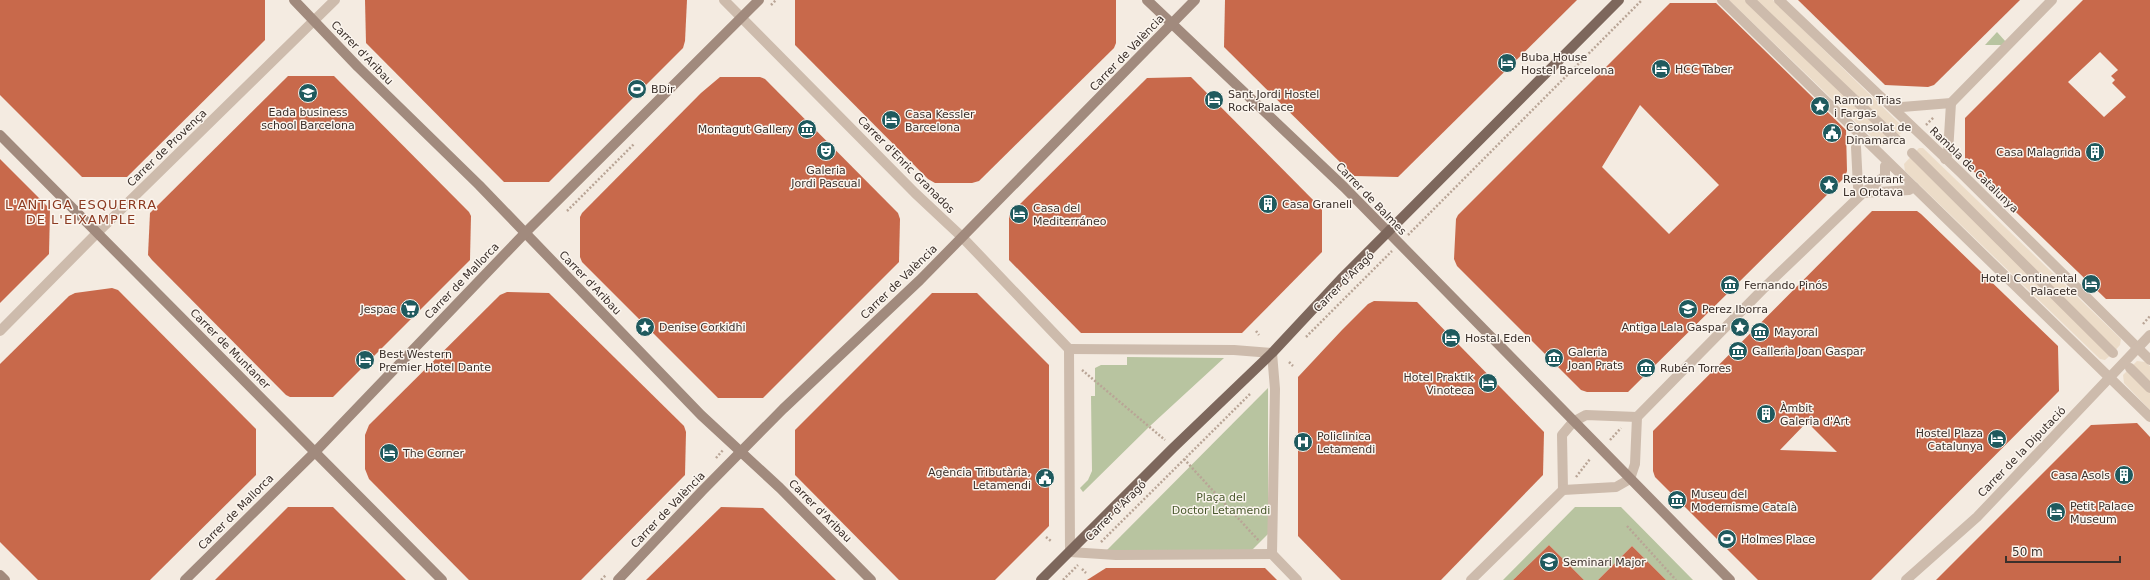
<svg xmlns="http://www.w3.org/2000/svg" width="2150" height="580" viewBox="0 0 2150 580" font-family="'DejaVu Sans',sans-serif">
<rect width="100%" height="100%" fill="#f4ebe1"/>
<g fill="#b8c4a0">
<polygon points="1997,32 2006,42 2002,45 1985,45"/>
<polygon points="1127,357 1224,358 1150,426 1083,492 1080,488 1088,480 1092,471 1091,396 1095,396 1095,368 1101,365 1127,365"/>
<polygon points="1268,388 1268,534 1252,550 1106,551"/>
<polygon points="1575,507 1621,507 1693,580 1666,580 1632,546 1598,580 1584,580 1549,545 1513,580 1503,580"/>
</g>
<g fill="#ecdcc8">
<polygon points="1729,0 1773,0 1901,125 1903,129 1902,132 1889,145 1881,146"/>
<polygon points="1919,148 1923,148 2117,335 2121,339 2120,345 2113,353 2105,360 2100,359 1905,171 1904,164"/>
<polygon points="2137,361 2145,362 2150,366 2150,410 2124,383 2123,375"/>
</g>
<g fill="#c8694b" fill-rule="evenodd">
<polygon points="0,0 265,0 265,40 127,177 82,177 0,95"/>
<polygon points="365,0 687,0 685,41 683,48 549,182 504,182 366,43"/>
<polygon points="795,0 1116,0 1116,43 1114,48 979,181 972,183 935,183 928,179 795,45"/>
<polygon points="1225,0 1577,0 1398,177 1354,176 1224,47"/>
<polygon points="1798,0 2020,0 1934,85 1928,87 1885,85"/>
<path d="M2083,0H2150V299H2106L1965,163V118ZM2100,52L2118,70L2111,76L2115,80L2112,83L2126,97L2104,117L2068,82Z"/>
<path d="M1670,3H1716L1846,130L1847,171L1845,177L1628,392H1587L1581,390L1457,266L1454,259L1456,219L1458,215ZM1640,105L1719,185L1669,234L1602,167Z"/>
<polygon points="288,76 334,76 469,212 471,216 470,260 333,397 290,397 286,395 152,260 148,255 150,213"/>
<polygon points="720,77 760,77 765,79 898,213 900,219 899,262 763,398 718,398 582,262 580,257 580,217 582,213 701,93"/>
<polygon points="1191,77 1322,209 1322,252 1242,333 1081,333 1009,260 1009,215 1147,78"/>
<polygon points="0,159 50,209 49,254 0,303"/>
<path d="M1872,211H1917L1921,214L2058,346L2059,391L1871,580H1758L1655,477L1653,471V431ZM1807,422L1837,452L1780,450Z"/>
<polygon points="112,288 118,290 256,429 256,475 150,580 38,580 0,542 0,364 69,296 75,293"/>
<polygon points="507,292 549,293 684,426 686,432 685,475 581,580 469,580 369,479 365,469 365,435 369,425 500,295"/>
<polygon points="932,293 977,293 1049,365 1049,526 995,580 899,580 795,475 795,430"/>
<polygon points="1374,301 1417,302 1544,432 1543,475 1441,580 1341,580 1298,536 1298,377 1342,330 1368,304"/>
<polygon points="2137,423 2150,437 2150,580 1936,580 2091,425"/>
<polygon points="288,507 333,507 406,580 215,580"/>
<polygon points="721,507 763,508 836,580 646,580"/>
<polygon points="1549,545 1584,580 1513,580"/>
<polygon points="1632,546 1666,580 1598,580"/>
<polygon points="1106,568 1265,568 1277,580 1087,580"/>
</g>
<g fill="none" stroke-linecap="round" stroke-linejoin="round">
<g stroke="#b9a596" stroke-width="2.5" stroke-dasharray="2 2" stroke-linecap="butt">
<polyline points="771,5 776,0"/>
<polyline points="1926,125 1934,117"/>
<polyline points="567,211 634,144"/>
<polyline points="1408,235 1642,0"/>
<polyline points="2143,324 2150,316"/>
<polyline points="1256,331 1259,335"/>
<polyline points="1306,337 1392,251"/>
<polyline points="1289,362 1293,366"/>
<polyline points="1082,370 1165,440"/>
<polyline points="1610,440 1621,428"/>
<polyline points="716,458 723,450"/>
<polyline points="1184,459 1259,541"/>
<polyline points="1576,477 1590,459"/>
<polyline points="1627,526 1676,580"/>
<polyline points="1046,537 1051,541"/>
<polyline points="1101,542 1251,393"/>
<polyline points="1082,569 1086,573"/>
<polyline points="601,580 606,575"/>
<polyline points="1063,580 1078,565"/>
</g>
<g stroke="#cdbbac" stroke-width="10">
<polyline points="724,0 915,193 962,237 1069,349"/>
<polyline points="1722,0 2150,417"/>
<polyline points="1750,0 1896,139"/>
<polyline points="1779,0 1960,172 2150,360"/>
<polyline points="1902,107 1951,103 2052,0"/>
<polyline points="1856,147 1858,187 1863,193 1909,190 1914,187"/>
<polyline points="1912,153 2113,353"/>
<polyline points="1945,159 1948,153 1951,103"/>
<polyline points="0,331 97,233 335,0"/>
<polyline points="1069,349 1070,552 1116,555 1272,554"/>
<polyline points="1069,349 1234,350 1272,353 1275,389 1272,554"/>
<polyline points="2130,368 2150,388"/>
<polyline points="1563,490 1562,435 1573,422 1586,415 1637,417"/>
<polyline points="1272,554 1297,580"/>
<polyline points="1471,580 1563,490 1616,487 1630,479 1635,464 1637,417 1768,284 1863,193 1885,176 1885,166"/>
<polyline points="1906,580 1977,517 2150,335"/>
</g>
<g stroke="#a18a7d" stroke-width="10">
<polyline points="294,0 358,67 479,185 701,415 780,488 871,580"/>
<polyline points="1147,0 1344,187 1730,580"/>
<polyline points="0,135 442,580"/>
<polyline points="0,575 5,580"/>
<polyline points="185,580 315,452 525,233 759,0"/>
<polyline points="618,580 702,491 783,409 920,280 1195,0"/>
</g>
<polyline stroke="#7d675c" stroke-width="10" points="1041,580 1173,448 1272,353 1343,277 1619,0"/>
</g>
<defs>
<symbol id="hotel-disc" viewBox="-11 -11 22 22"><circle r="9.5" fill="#1f5a5e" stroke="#fbf5ee"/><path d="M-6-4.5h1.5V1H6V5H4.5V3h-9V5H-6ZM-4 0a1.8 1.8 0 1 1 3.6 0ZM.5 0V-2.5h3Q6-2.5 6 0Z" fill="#fff"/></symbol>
<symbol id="stadium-disc" viewBox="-11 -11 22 22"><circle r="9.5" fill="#1f5a5e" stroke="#fbf5ee"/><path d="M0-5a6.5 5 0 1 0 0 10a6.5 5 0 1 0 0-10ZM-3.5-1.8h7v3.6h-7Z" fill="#fff"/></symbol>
<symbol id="school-disc" viewBox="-11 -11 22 22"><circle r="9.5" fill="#1f5a5e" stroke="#fbf5ee"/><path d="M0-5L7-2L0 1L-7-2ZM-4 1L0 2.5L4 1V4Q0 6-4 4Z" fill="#fff"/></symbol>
<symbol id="sight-disc" viewBox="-11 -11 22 22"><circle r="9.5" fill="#1f5a5e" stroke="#fbf5ee"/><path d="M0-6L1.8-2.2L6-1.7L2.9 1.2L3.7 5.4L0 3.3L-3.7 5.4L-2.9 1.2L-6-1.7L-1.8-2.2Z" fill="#fff"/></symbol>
<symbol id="museum-disc" viewBox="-11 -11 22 22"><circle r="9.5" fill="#1f5a5e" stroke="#fbf5ee"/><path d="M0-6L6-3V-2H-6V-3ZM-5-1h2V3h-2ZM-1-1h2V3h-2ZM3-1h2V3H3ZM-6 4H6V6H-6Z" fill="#fff"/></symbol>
<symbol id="civic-disc" viewBox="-11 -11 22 22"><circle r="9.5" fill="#1f5a5e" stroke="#fbf5ee"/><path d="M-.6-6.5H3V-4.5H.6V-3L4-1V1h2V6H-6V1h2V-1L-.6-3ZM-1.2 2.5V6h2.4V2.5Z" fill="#fff"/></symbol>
<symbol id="theatre-disc" viewBox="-11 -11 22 22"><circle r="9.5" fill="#1f5a5e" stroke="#fbf5ee"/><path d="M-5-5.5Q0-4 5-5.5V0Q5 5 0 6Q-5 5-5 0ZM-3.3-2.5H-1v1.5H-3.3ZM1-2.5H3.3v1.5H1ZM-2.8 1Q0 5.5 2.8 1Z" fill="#fff"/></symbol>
<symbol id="building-disc" viewBox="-11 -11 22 22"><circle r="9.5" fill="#1f5a5e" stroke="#fbf5ee"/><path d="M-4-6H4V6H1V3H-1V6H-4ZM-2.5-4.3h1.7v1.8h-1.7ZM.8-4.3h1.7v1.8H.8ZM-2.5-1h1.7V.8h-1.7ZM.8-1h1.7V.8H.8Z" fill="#fff"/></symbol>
<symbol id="supermarket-disc" viewBox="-11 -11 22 22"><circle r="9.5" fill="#1f5a5e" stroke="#fbf5ee"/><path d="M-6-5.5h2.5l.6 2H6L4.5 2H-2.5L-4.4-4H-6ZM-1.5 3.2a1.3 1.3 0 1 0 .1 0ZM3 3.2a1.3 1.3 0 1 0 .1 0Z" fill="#fff"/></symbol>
<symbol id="hospital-disc" viewBox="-11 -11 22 22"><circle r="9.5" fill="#1f5a5e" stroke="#fbf5ee"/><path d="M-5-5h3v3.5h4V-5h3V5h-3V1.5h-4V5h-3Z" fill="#fff"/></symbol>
<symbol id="university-disc" viewBox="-11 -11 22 22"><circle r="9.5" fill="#1f5a5e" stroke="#fbf5ee"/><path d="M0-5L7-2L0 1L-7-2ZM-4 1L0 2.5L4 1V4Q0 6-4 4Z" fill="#fff"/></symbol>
</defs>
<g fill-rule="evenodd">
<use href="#hotel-disc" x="1496" y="52" width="22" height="22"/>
<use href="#hotel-disc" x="1650" y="58" width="22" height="22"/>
<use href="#stadium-disc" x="626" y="78" width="22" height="22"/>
<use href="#school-disc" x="297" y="82" width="22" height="22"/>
<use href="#hotel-disc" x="1203" y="89" width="22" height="22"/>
<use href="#sight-disc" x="1809" y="95" width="22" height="22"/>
<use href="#hotel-disc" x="880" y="109" width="22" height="22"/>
<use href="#museum-disc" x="796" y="118" width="22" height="22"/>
<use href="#civic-disc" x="1821" y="122" width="22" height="22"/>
<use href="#theatre-disc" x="815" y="140" width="22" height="22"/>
<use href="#building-disc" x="2084" y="141" width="22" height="22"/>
<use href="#sight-disc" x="1818" y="174" width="22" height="22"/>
<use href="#building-disc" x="1257" y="193" width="22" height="22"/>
<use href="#hotel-disc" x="1008" y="203" width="22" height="22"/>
<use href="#hotel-disc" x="2080" y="273" width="22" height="22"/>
<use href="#museum-disc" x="1719" y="274" width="22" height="22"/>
<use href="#supermarket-disc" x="399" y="298" width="22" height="22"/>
<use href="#school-disc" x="1677" y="298" width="22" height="22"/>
<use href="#sight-disc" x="634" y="316" width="22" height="22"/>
<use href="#sight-disc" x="1729" y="316" width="22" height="22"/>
<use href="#museum-disc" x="1749" y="321" width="22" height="22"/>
<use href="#hotel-disc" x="1440" y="327" width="22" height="22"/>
<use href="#museum-disc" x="1727" y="340" width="22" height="22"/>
<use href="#museum-disc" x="1543" y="347" width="22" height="22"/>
<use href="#hotel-disc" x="354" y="349" width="22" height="22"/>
<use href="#museum-disc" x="1635" y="357" width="22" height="22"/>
<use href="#hotel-disc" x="1477" y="372" width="22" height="22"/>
<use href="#building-disc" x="1755" y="403" width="22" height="22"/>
<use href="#hotel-disc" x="1986" y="428" width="22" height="22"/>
<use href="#hospital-disc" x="1292" y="431" width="22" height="22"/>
<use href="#hotel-disc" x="378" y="442" width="22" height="22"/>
<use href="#building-disc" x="2113" y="464" width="22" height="22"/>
<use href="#civic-disc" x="1034" y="467" width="22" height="22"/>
<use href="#museum-disc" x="1666" y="489" width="22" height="22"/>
<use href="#hotel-disc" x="2045" y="501" width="22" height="22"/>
<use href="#stadium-disc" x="1716" y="528" width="22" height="22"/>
<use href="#university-disc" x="1538" y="551" width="22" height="22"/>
</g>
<g text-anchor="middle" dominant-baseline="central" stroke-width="3" stroke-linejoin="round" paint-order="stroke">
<g font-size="11" fill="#3b302b" stroke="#fbf5ee">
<text transform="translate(362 53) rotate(46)">Carrer d'Aribau</text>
<text transform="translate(1127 53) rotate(-46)">Carrer de València</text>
<text transform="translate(167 148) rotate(-44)">Carrer de Provença</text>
<text transform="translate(906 165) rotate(45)">Carrer d'Enric Granados</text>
<text transform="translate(1974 170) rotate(44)">Rambla de Catalunya</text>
<text transform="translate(1371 199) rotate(46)">Carrer de Balmes</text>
<text transform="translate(462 281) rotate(-46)">Carrer de Mallorca</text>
<text transform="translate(899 282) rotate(-44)">Carrer de València</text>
<text transform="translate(1344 282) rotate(-45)">Carrer d'Aragó</text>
<text transform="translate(590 283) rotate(46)">Carrer d'Aribau</text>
<text transform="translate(230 349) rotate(45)">Carrer de Muntaner</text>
<text transform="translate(2022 452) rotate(-46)">Carrer de la Diputació</text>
<text transform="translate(668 510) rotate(-46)">Carrer de València</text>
<text transform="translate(820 511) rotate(45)">Carrer d'Aribau</text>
<text transform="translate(1116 511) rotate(-45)">Carrer d'Aragó</text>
<text transform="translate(236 512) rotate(-45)">Carrer de Mallorca</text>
</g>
<g font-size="11" fill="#3b302b" stroke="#fbf5ee" text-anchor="start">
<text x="1521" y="57">Buba House<tspan x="1521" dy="13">Hostel Barcelona</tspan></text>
<text x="1675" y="69">HCC Taber</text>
<text x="651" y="89">BDir</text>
<text x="1228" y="94">Sant Jordi Hostel<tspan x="1228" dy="13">Rock Palace</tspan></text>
<text x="1834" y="100">Ramon Trias<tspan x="1834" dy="13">i Fargas</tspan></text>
<text x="308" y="112" text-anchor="middle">Eada business<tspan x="308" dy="13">school Barcelona</tspan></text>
<text x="905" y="114">Casa Kessler<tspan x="905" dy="13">Barcelona</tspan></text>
<text x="1846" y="127">Consolat de<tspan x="1846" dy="13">Dinamarca</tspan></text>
<text x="793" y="129" text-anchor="end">Montagut Gallery</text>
<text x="2081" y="152" text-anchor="end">Casa Malagrida</text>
<text x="826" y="170" text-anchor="middle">Galeria<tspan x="826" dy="13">Jordi Pascual</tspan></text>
<text x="1843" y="179">Restaurant<tspan x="1843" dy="13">La Orotava</tspan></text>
<text x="1282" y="204">Casa Granell</text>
<text x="1033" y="208">Casa del<tspan x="1033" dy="13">Mediterráneo</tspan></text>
<text x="2077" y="278" text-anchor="end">Hotel Continental<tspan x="2077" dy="13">Palacete</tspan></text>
<text x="1744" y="285">Fernando Pinós</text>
<text x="396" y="309" text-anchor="end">Jespac</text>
<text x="1702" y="309">Perez Iborra</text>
<text x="659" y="327">Denise Corkidhi</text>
<text x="1726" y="327" text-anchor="end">Antiga Lala Gaspar</text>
<text x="1774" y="332">Mayoral</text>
<text x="1465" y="338">Hostal Eden</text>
<text x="1752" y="351">Galleria Joan Gaspar</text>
<text x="1568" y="352">Galeria<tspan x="1568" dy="13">Joan Prats</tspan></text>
<text x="379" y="354">Best Western<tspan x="379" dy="13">Premier Hotel Dante</tspan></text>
<text x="1660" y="368">Rubén Torres</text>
<text x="1474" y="377" text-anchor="end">Hotel Praktik<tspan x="1474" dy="13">Vinoteca</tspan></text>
<text x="1780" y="408">Àmbit<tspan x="1780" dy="13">Galeria d'Art</tspan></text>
<text x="1983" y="433" text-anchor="end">Hostel Plaza<tspan x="1983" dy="13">Catalunya</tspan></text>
<text x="1317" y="436">Policlinica<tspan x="1317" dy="13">Letamendi</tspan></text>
<text x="403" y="453">The Corner</text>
<text x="1031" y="472" text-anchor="end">Agència Tributària,<tspan x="1031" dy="13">Letamendi</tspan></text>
<text x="2110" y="475" text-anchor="end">Casa Asols</text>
<text x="1691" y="494">Museu del<tspan x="1691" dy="13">Modernisme Català</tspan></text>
<text x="2070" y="506">Petit Palace<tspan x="2070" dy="13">Museum</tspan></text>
<text x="1741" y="539">Holmes Place</text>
<text x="1563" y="562">Seminari Major</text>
</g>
<g font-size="11" fill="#4a5a2e" stroke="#fbf5ee">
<text x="1221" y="497">Plaça del<tspan x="1221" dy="13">Doctor Letamendi</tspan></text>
</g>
<g font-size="13" letter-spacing="1" fill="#8c3b22" stroke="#fbf5ee">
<text x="81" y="204">L'ANTIGA ESQUERRA<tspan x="81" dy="15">DE L'EIXAMPLE</tspan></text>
</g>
</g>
<path d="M2006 556v6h114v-6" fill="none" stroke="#3b302b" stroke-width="2"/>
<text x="2012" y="556" font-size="12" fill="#3b302b" stroke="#fbf5ee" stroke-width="3" paint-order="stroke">50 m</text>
</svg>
